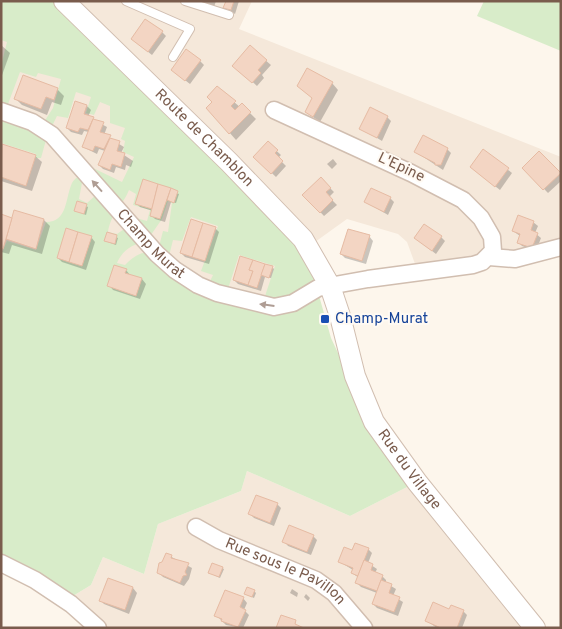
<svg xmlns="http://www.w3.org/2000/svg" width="562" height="629" viewBox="0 0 562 629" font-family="Overpass,sans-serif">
<rect width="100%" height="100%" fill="#fdf6ec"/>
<g fill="#f5e8da">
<polygon points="1,1 252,1 239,29 561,157 561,247 418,272 407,242 398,234 347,219 308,247 293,303 1,264"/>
<polygon points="247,471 350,516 417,482 535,628 101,628 68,599 91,585 103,557 144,574 158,524 241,491"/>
</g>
<g fill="#d8ecc9" fill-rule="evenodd">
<path d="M1,1H64L303,239L331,338L344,366L417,482L350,516L247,471L241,491L158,524L144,574L103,557L91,585L68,599L1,562V254L7,241L36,250L46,222C68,222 65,198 72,183C74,179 80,175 84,172L74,161L78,151L93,168L122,182L134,157L123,152L125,141L121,139L125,128L110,123V106L100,102L94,115L86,113L91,97L76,92L68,118L57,116L51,128L44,122L53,108L61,79L38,73L36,77L20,72L5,112L1,111V66L7,42L1,40ZM84,172L96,195L87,203L79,199ZM129,190L136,194L133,205L150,210L147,221L132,217L127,227L117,234L108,232C111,213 122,207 129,190ZM168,201L172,203L168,232L163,231L157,254C143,250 135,255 125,265L117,263C122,251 133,243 146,242L162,219ZM191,217L218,226L201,271L213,275L210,281L167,264L173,240L182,241ZM239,255L275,266L262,305L226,295Z"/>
<polygon points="484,1 561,1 561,51 477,16"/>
<polygon points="1,119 32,130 46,140 41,158 35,158 36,154 1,143"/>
</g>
<g fill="#0003">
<polygon points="200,1 216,1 214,7"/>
<polygon points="227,1 239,1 235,14 225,7"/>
<polygon points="162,32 166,36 152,55 132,39"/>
<polygon points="1,45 10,53 1,78"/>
<polygon points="250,47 271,65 262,75 264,78 257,86 238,69"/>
<polygon points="200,61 204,65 190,84 177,74"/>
<polygon points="332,83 338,90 320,122 306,112 313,99"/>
<polygon points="217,88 240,107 242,105 256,119 236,140 208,108 213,102"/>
<polygon points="57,89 64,96 61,105 52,102 47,115 22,105 16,99"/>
<polygon points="87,106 91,110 88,117 107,127 104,135 124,147 121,153 133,161 131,167 126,165 125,170 116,167 114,173 103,169 99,165 105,151 99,149 97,154 83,147 89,132 84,131 82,135 71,132 67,128"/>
<polygon points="387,117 391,121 382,141 361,128"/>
<polygon points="268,143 281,155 278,158 286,166 276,177 255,157"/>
<polygon points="1,145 35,156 42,162 32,191 1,181"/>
<polygon points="447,149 451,153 443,170 416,152"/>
<polygon points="484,151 512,173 500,190 471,167"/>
<polygon points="539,153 561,175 561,181 548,193 524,168"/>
<polygon points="333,159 337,164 332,169 327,164"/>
<polygon points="321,179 334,192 329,197 337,205 324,216 304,195"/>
<polygon points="143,181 179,194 176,203 171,202 165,222 155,219 151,215 153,211 140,207 136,203"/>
<polygon points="390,198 394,202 388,215 366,202"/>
<polygon points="86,206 88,207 86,215 76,211"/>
<polygon points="15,212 44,220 50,226 42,254 12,245 9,254 1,252 1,216 13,219"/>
<polygon points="533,222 538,226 535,233 541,238 536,251 522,246 518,242 520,236 513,231"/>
<polygon points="215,228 219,232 209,264 185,257 181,253"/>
<polygon points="108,234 118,238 116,245 105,241"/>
<polygon points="369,236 373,241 366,264 345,258 341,254"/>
<polygon points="91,237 95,242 86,270 62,262 58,258"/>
<polygon points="441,237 445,241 436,254 415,238"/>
<polygon points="272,267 274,269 271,278 265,277 261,291 238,284 234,280"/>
<polygon points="126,270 130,275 142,279 146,284 140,299 113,290 109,285"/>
<polygon points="277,504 281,508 274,526 254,518 250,514"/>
<polygon points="313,536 317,540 311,555 288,546 284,541"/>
<polygon points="368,549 372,553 368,563 377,569 375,573 382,576 386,580 386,583 396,589 393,596 403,602 398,616 377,608 373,604 377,593 361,587 357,583 359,578 352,573 353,570 340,562 353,551"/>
<polygon points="166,554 192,568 189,579 184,586 163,577 159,573"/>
<polygon points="222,568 224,569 220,578 212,574"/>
<polygon points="108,579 133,588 137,593 129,614 104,604 100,600"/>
<polygon points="292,589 298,593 297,597 290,593"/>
<polygon points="254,591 256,593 254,598 245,594"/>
<polygon points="306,594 310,598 308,601 304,597"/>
<polygon points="243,598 247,603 244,610 249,615 243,628 226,625 216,615"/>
<polygon points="463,611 467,615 462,628 437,628 427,621"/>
</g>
<g fill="#f3d5c3" stroke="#e6bba3">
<polygon points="226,1 234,1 231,10 223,8"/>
<polygon points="145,19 163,31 148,52 131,39"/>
<polygon points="250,45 267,60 258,70 261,73 252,83 232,66"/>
<polygon points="186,49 201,60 185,81 171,70"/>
<polygon points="307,68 333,82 313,117 305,112 312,98 297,86"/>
<polygon points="23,75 58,88 54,100 46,97 41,109 14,99"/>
<polygon points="217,86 236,101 231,106 235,110 242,103 251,112 229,134 206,108 212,102 207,97"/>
<polygon points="75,101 87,105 84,114 94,117 88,130 80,128 78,132 66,128"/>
<polygon points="370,107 388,116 377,138 359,129"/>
<polygon points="93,119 104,122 100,132 111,135 104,149 95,146 93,151 82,147"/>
<polygon points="423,135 448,148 441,165 435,165 435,163 414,152"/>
<polygon points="110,138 120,141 117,151 125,153 121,167 112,164 110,170 98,165"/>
<polygon points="268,141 278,150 275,153 283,161 271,174 253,157"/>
<polygon points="2,144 36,155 26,186 1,177"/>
<polygon points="483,149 509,168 495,187 470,167"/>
<polygon points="539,151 561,173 543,190 522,168"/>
<polygon points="321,177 331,188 326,192 333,200 320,213 302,195"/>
<polygon points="143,179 158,184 152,209 135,204"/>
<polygon points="158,184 171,188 160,219 150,216"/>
<polygon points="171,188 178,191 174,203 167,200"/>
<polygon points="371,188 391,197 384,212 364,202"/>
<polygon points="77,201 87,204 84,214 74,211"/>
<polygon points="14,210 44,219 36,249 6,239"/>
<polygon points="1,214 12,218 3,249 1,248"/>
<polygon points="518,215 534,221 531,230 538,233 532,248 517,243 520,234 512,231"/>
<polygon points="191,219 203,223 192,257 180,253"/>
<polygon points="203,223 216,227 205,261 192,257"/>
<polygon points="424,224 442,236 432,251 414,238"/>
<polygon points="66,228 78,232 69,262 57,258"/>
<polygon points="348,229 370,235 362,261 340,254"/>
<polygon points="78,232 92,236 82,266 69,262"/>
<polygon points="107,232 117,235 115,244 104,241"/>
<polygon points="240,256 253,260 249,270 253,271 248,285 233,280"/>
<polygon points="253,260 265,264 257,288 248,285 253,271 249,270"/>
<polygon points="265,264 273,266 269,278 261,275"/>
<polygon points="114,265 127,269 125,273 142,278 136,296 107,286"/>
<polygon points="256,495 278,503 270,523 248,514"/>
<polygon points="289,525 314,535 307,552 282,542"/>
<polygon points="355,543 369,548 358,576 351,573 353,568 338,562 344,547 352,550"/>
<polygon points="166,553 172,555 171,558 189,563 185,572 187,575 183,576 180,583 157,573 159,563 162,562"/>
<polygon points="364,560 373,564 371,570 383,575 377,591 355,583"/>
<polygon points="212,563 223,567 219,577 208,573"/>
<polygon points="108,578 133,587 125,610 99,601"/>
<polygon points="381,580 392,584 389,593 400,597 394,612 372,604"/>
<polygon points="247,587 255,590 252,597 244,594"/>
<polygon points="225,590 244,597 240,607 246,610 238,627 221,621 222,619 214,616"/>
<polygon points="433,602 449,609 451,605 464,610 457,628 441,628 425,621"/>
<polygon points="281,615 296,620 295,624 304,628 276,628"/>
</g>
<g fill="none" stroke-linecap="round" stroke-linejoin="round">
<defs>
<g id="service">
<polyline points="126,1 190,29 173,57"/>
<polyline points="185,1 229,15"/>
</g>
<g id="minor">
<path id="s1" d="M1,111L32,122L52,135L157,254L175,270L198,285L217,293L274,307L293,303L318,288L368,279L473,265L482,262L493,251L492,237L481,218L463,200L411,173L274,110"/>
<polyline points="489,257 515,259 561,247"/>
<path id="s2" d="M196,527L219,540L316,580L334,593L364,628"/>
<polyline points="1,563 35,580 71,604 98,628"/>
</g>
<g id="tertiary">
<path id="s3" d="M64,1L229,162L303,239L330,286L340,316L355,376L374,422L417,482L535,628"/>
</g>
</defs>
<use href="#service" stroke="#d1beb0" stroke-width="10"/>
<use href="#minor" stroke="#d1beb0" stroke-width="19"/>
<use href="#tertiary" stroke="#d1beb0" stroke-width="22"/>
<use href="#service" stroke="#fff" stroke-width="8"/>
<use href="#minor" stroke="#fff" stroke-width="16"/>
<use href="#tertiary" stroke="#fff" stroke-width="20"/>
</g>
<defs><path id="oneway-solid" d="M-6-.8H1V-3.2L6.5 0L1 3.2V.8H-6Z" transform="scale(1.25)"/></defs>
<g fill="#af9d94">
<use href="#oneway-solid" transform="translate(97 186) rotate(-132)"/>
<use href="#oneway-solid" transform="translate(267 305) rotate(-173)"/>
</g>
<rect fill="#1a4fb4" stroke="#fffaf3" stroke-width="2" x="320" y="314" width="10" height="10" rx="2.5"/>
<g text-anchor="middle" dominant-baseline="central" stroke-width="4" stroke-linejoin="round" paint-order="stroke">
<g font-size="15" fill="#7a5c4d" stroke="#fffaf3">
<text stroke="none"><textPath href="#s3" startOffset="196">Route de Chamblon</textPath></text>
<text transform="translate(401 168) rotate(25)">L'Epine</text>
<text stroke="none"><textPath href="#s1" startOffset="204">Champ Murat</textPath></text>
<text stroke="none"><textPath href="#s3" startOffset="594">Rue du Village</textPath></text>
<text stroke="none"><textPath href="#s2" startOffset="100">Rue sous le Pavillon</textPath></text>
</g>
<g font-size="15" fill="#164399" stroke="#fffaf3" text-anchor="start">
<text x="335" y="319">Champ-Murat</text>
</g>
</g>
<rect width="562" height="629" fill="none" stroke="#7a5c4d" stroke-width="5"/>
</svg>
